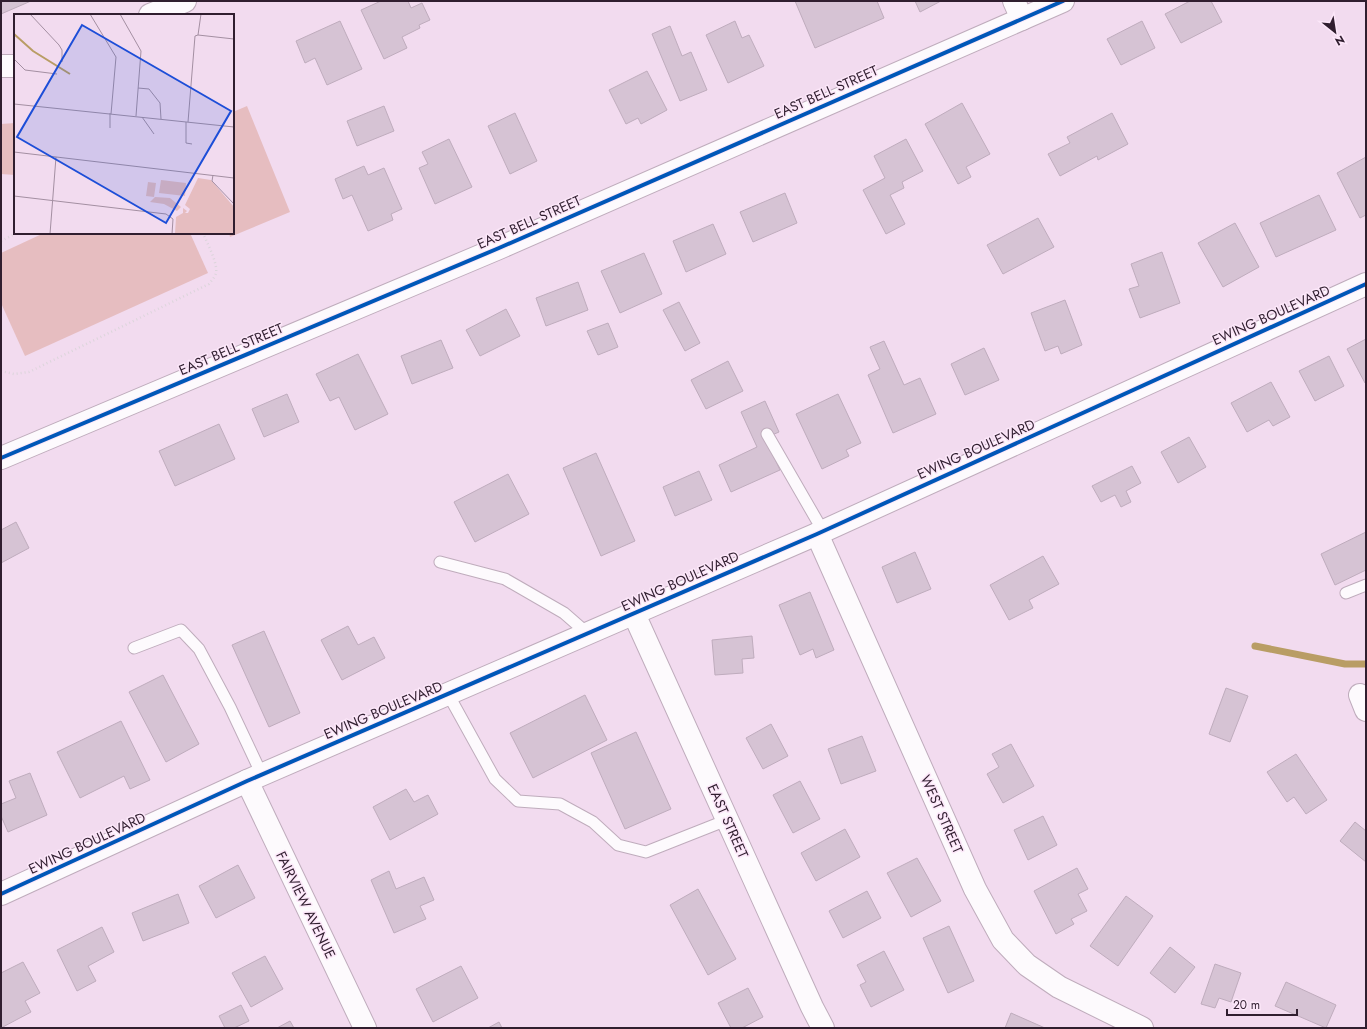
<svg xmlns="http://www.w3.org/2000/svg" width="1367" height="1029" viewBox="0 0 1367 1029" font-family="Jost,sans-serif">
<rect width="100%" height="100%" fill="#f2dbef"/>
<g fill="#e6bdc0">
<polygon points="247,106 290,212 230,237 229,233 233,233 233,112"/>
<polygon points="15,123 15,175 1,174 1,124"/>
<polygon points="44,233 190,233 208,273 25,356 1,303 1,253"/>
</g>
<g fill="none" stroke-linecap="round" stroke-linejoin="round">
<polyline stroke="#b99d65" stroke-width="7" points="1255,646 1345,664 1366,664"/>
</g>
<g fill="#d6c3d4" stroke="#bfacbd">
<polygon points="1,1 31,1 1,14"/>
<polygon points="381,1 408,1 411,8 422,3 430,20 419,25 420,28 402,37 407,48 384,59 361,10"/>
<polygon points="795,1 877,1 884,18 815,48"/>
<polygon points="915,1 941,1 920,12"/>
<polygon points="1190,1 1211,1 1222,22 1181,43 1165,14"/>
<polygon points="340,21 362,69 327,85 315,58 305,63 296,41"/>
<polygon points="735,21 742,38 749,35 764,66 728,83 706,35"/>
<polygon points="1142,21 1155,48 1121,65 1107,39"/>
<polygon points="670,26 682,56 691,52 707,90 680,101 652,34"/>
<polygon points="647,71 667,110 641,124 638,118 626,124 609,90"/>
<polygon points="962,103 990,154 966,167 971,177 958,184 925,124"/>
<polygon points="384,106 394,131 357,146 347,121"/>
<polygon points="515,113 537,161 510,174 488,126"/>
<polygon points="1112,113 1128,144 1098,160 1097,156 1060,176 1048,154 1070,143 1067,137"/>
<polygon points="449,139 472,187 435,204 419,168 428,164 422,152"/>
<polygon points="906,139 923,171 902,182 904,188 890,195 905,224 886,234 863,190 885,178 874,156"/>
<polygon points="1366,157 1366,215 1360,218 1337,173"/>
<polygon points="364,166 368,175 384,168 402,209 391,214 393,220 368,231 352,195 343,199 335,179"/>
<polygon points="785,193 797,223 753,242 740,212"/>
<polygon points="1319,195 1336,230 1276,257 1260,223"/>
<polygon points="1038,218 1054,247 1003,274 987,245"/>
<polygon points="1235,223 1259,267 1223,287 1198,243"/>
<polygon points="713,224 726,254 686,272 673,241"/>
<polygon points="1162,252 1180,303 1140,318 1129,289 1139,286 1131,264"/>
<polygon points="644,253 662,294 620,313 601,271"/>
<polygon points="578,282 588,310 546,326 536,298"/>
<polygon points="1065,300 1082,345 1061,354 1058,346 1045,351 1031,313"/>
<polygon points="679,302 700,343 685,351 663,310"/>
<polygon points="506,309 520,336 480,356 466,330"/>
<polygon points="608,323 618,347 598,355 587,331"/>
<polygon points="1366,339 1366,382 1365,383 1347,349"/>
<polygon points="441,340 453,368 412,384 401,356"/>
<polygon points="884,341 904,385 920,378 936,414 893,433 868,375 880,369 870,347"/>
<polygon points="984,348 999,380 965,395 951,364"/>
<polygon points="358,354 388,414 355,430 339,397 330,401 316,374"/>
<polygon points="1329,356 1344,386 1315,401 1299,371"/>
<polygon points="728,361 743,391 706,409 691,380"/>
<polygon points="1271,382 1290,417 1273,426 1269,420 1247,432 1231,403"/>
<polygon points="287,394 299,422 264,437 252,409"/>
<polygon points="838,394 861,443 846,450 849,456 822,469 796,414"/>
<polygon points="765,401 779,432 765,438 780,470 731,492 719,465 757,447 741,412"/>
<polygon points="219,424 235,459 175,486 159,451"/>
<polygon points="1189,437 1206,467 1178,483 1161,452"/>
<polygon points="596,453 635,541 601,556 563,468"/>
<polygon points="1132,466 1141,483 1126,491 1131,502 1121,507 1115,495 1101,502 1092,486"/>
<polygon points="699,471 712,500 675,516 663,487"/>
<polygon points="508,474 529,514 475,542 454,502"/>
<polygon points="16,522 29,548 1,563 1,530"/>
<polygon points="1366,532 1366,570 1335,585 1321,554"/>
<polygon points="915,552 931,589 897,603 882,567"/>
<polygon points="1043,556 1059,584 1029,600 1033,608 1009,620 990,585"/>
<polygon points="810,592 834,650 816,658 813,649 800,655 779,605"/>
<polygon points="348,626 358,645 374,637 385,658 342,680 321,640"/>
<polygon points="264,631 300,713 269,727 232,645"/>
<polygon points="752,636 754,658 742,659 743,673 715,675 712,640"/>
<polygon points="163,675 199,744 166,762 129,692"/>
<polygon points="1226,688 1248,696 1230,742 1209,734"/>
<polygon points="585,695 607,740 533,778 510,733"/>
<polygon points="121,721 150,780 130,789 124,776 80,798 57,752"/>
<polygon points="771,724 788,756 763,769 746,738"/>
<polygon points="636,732 671,809 625,829 591,753"/>
<polygon points="862,736 876,771 841,784 828,749"/>
<polygon points="1011,744 1034,786 1003,803 987,774 999,767 992,754"/>
<polygon points="1296,754 1327,800 1306,814 1294,797 1287,802 1267,772"/>
<polygon points="30,773 47,815 8,832 1,816 1,804 16,798 9,781"/>
<polygon points="800,781 820,819 793,833 773,795"/>
<polygon points="406,789 414,802 428,795 438,814 390,840 373,807"/>
<polygon points="1043,816 1057,845 1028,860 1014,830"/>
<polygon points="1355,822 1366,831 1366,862 1340,841"/>
<polygon points="845,829 860,857 816,881 801,853"/>
<polygon points="917,858 941,901 911,917 887,873"/>
<polygon points="238,865 255,898 216,918 199,886"/>
<polygon points="1077,868 1088,889 1078,894 1087,911 1071,919 1074,924 1056,934 1034,891"/>
<polygon points="389,871 396,889 424,877 434,900 420,906 426,919 394,933 371,880"/>
<polygon points="698,889 736,959 708,975 670,905"/>
<polygon points="867,891 881,918 843,938 829,911"/>
<polygon points="178,894 189,923 143,941 132,913"/>
<polygon points="1126,896 1153,916 1118,966 1090,946"/>
<polygon points="949,926 974,981 948,993 923,938"/>
<polygon points="102,927 114,952 88,966 96,981 77,991 57,950"/>
<polygon points="1170,947 1195,967 1175,993 1150,973"/>
<polygon points="884,951 904,990 871,1007 860,985 866,982 857,965"/>
<polygon points="265,956 283,989 251,1007 232,973"/>
<polygon points="23,962 40,993 25,1001 31,1012 1,1028 1,973"/>
<polygon points="1215,964 1241,973 1231,1002 1219,998 1215,1008 1201,1004"/>
<polygon points="461,966 478,998 433,1022 416,989"/>
<polygon points="1286,982 1336,1005 1326,1028 1275,1006"/>
<polygon points="748,988 763,1017 742,1028 731,1028 718,1003"/>
<polygon points="241,1005 249,1021 234,1028 225,1028 219,1016"/>
<polygon points="1011,1013 1045,1028 1005,1028"/>
<polygon points="290,1021 294,1028 277,1028"/>
<polygon points="499,1022 502,1028 488,1028"/>
</g>
<g fill="none" stroke-linecap="round" stroke-linejoin="round">
<defs>
<g id="service">
<polyline points="767,434 823,531"/>
<polyline points="440,562 505,579 564,613 588,634"/>
<polyline points="1346,593 1366,585"/>
<polyline points="134,648 181,630 199,649 230,707 262,775"/>
<polyline points="448,694 495,779 518,801 560,804 593,822 618,845 646,852 727,820"/>
</g>
<g id="minor">
<polyline points="1014,1 1022,19"/>
<polyline points="150,15 185,1"/>
<polyline points="1,66 15,66"/>
<polyline points="1,458 499,248 1063,1"/>
<polyline points="817,534 975,889 1003,940 1027,965 1059,987 1142,1028"/>
<polyline points="634,614 812,1007 823,1028"/>
<polyline points="1360,695 1366,710"/>
<polyline points="247,781 365,1028"/>
<polyline points="1,894 247,781 817,534 1366,284"/>
</g>
</defs>
<use href="#service" stroke="#bfacbc" stroke-width="13"/>
<use href="#minor" stroke="#bfacbc" stroke-width="24"/>
<g stroke="#dcd5db" stroke-width="2.5" stroke-dasharray="1 3" stroke-linecap="butt">
<polyline points="1,241 17,233"/>
<path d="M1,371L14,374L29,372L209,284C212,280 215,277 216,273C218,263 207,243 203,233"/>
</g>
<use href="#service" stroke="#fdfafd" stroke-width="11"/>
<use href="#minor" stroke="#fdfafd" stroke-width="22"/>
<defs>
<g id="cycleway">
<polyline points="1,458 499,248 1063,1"/>
<polyline points="1,894 247,781 817,534 1366,284"/>
</g>
</defs>
<use href="#cycleway" stroke="#fce7f9" stroke-width="6"/>
<use href="#cycleway" stroke="#0057b8" stroke-width="4"/>
</g>
<g text-anchor="middle" dominant-baseline="central" stroke-width="3" stroke-linejoin="round" paint-order="stroke">
<g font-size="14" fill="#301e2f" stroke="#fce7f9">
<text transform="translate(826 92) rotate(-24)">EAST BELL STREET</text>
<text transform="translate(529 222) rotate(-24)">EAST BELL STREET</text>
<text transform="translate(1271 315) rotate(-24)">EWING BOULEVARD</text>
<text transform="translate(231 349) rotate(-23)">EAST BELL STREET</text>
<text transform="translate(976 449) rotate(-24)">EWING BOULEVARD</text>
<text transform="translate(680 581) rotate(-24)">EWING BOULEVARD</text>
<text transform="translate(383 710) rotate(-23)">EWING BOULEVARD</text>
<text transform="translate(942 814) rotate(66)">WEST STREET</text>
<text transform="translate(728 821) rotate(66)">EAST STREET</text>
<text transform="translate(87 843) rotate(-25)">EWING BOULEVARD</text>
<text transform="translate(306 905) rotate(64)">FAIRVIEW AVENUE</text>
</g>
</g>
<g transform="translate(14 14)">
<rect width="220" height="220" fill="#f2dbef"/>
<path d="M184,164L197,166L220,193V220H161L162,203L169,199V194L173,197L171,199H174L176,195L171,191ZM147,166L172,169L171,182L145,179ZM134,168L142,169L140,183L132,182ZM141,183L156,184L167,193L163,197L150,190L136,188Z" fill="#e6bdc0"/>
<path fill="none" stroke="#b99d65" stroke-width="2" d="M0,20L19,37L56,60"/>
<path fill="none" stroke="#a48fa2" stroke-width="1" d="M16,0L45,31L48,36V48M76,0L102,43L97,100M106,0L127,37L122,102M184,21L220,25M0,45L11,56L43,60M124,74L135,75L146,89L147,105M0,90L220,113M96,99V114M128,103L140,120M172,108V129L178,130M174,108L181,22L184,21L187,0M0,138L220,164M199,161L198,167L220,190M0,182L152,200L159,205L158,220M36,220L42,143"/>
<path fill="#1d4ed8" fill-opacity="0.15" stroke="#1d4ed8" stroke-width="2" d="M68,11L217,97L152,209L3,123Z"/>
<rect width="220" height="220" fill="none" stroke="#301e2f" stroke-width="2"/>
</g>
<rect width="1367" height="1029" fill="none" stroke="#301e2f" stroke-width="4"/>
<g transform="translate(1335 32) rotate(150)" stroke="#fce7f9" stroke-width="3" paint-order="stroke">
<path d="M0-3L7 15L0 10L-7 15Z" fill="#301e2f"/>
<text y="-6" font-size="11" font-weight="bold" text-anchor="middle" fill="#301e2f">N</text>
</g>
<path d="M1227 1009v6h70v-6" fill="none" stroke="#301e2f" stroke-width="2"/>
<text x="1233" y="1009" font-size="12" fill="#301e2f" stroke="#fce7f9" stroke-width="3" paint-order="stroke">20 m</text>
</svg>
